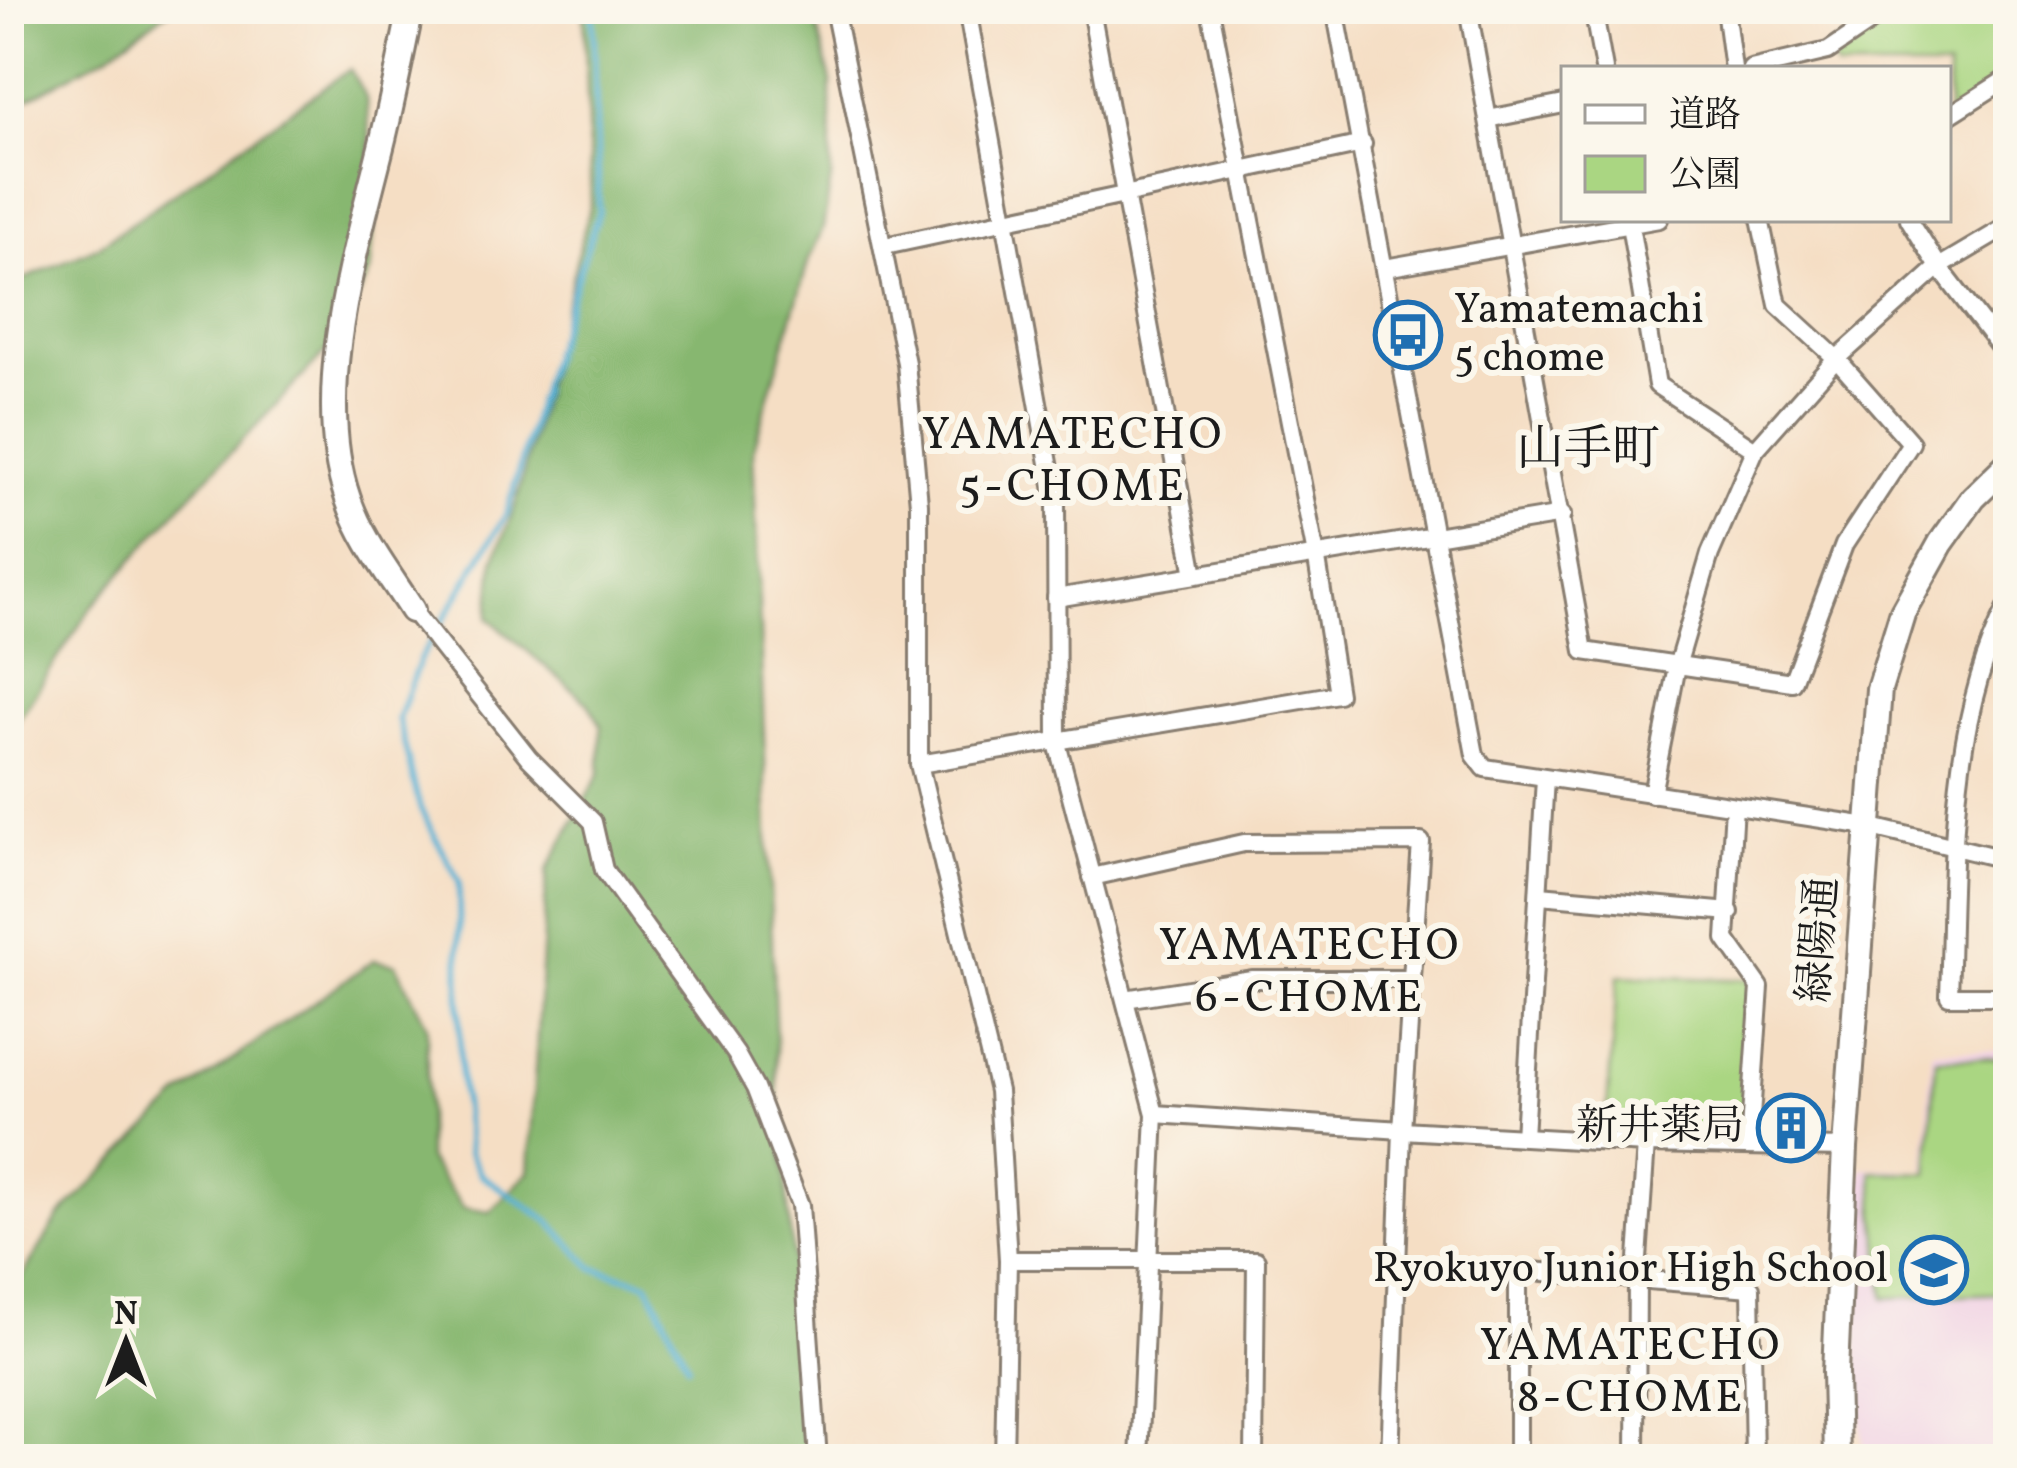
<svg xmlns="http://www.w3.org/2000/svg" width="2017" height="1468" viewBox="0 0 2017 1468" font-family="Vollkorn,'Noto Serif JP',serif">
<rect width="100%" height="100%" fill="#fbf7ec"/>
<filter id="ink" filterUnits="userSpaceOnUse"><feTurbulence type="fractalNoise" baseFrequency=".00833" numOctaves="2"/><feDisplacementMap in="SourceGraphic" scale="24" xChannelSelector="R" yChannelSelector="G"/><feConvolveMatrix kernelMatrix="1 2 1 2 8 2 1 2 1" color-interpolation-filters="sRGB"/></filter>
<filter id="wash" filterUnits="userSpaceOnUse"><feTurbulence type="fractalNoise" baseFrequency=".004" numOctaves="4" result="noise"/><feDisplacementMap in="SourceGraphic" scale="48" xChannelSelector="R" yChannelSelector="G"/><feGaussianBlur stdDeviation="2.7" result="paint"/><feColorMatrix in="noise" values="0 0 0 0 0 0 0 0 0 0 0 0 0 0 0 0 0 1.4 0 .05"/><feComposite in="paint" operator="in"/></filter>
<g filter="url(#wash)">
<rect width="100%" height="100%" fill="#f5dec4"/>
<polygon fill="#f0d0e4" points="1932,1051 2008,1051 2008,1459 1864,1459 1857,1369 1862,1168 1925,1171"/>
<g fill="#aad682" stroke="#63794f" stroke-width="3">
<polygon points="1890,9 2008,9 2008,78 1948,116 1948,69 1837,69 1828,51"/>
<polygon points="1618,976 1755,980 1749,1146 1604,1142"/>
<polygon points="2008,1058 2008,1293 1885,1298 1872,1172 1928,1173 1936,1059"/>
</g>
<g fill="#87b770" stroke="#526a46" stroke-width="3">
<polygon points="9,9 171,9 107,55 9,110"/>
<polygon points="584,9 813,9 831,82 831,179 823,228 809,259 753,450 778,1097 811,1459 9,1459 9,1298 59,1217 179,1097 374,960 396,964 427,1026 427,1159 463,1208 490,1212 529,1172 547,871 600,773 601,725 587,702 489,618 494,560 516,503 591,202"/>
<polygon points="350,69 366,98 376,206 370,272 338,339 183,503 90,609 9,734 9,286 99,246"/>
</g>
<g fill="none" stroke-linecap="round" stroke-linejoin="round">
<polyline stroke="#56b0d3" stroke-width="6" points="593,9 599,211 543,381 507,513 419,661 398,719 420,808 459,881 460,1075 469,1153 481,1175 549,1221 593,1268 648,1283 688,1365"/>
</g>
</g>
<g filter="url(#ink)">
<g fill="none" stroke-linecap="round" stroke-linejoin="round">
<defs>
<g id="street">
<polyline points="834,9 906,363 919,504 919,764 998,1091 1008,1260 1004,1459"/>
<polyline points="967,9 1056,502 1057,743 1155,1114 1139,1459"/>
<polyline points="1091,9 1195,575"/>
<polyline points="1335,9 1475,755 1485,768 1868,826 2008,860"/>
<polyline points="1468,9 1584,651 1792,682 1844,545 1911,443 1837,359 1778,305 1760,219"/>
<polyline points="1593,9 1604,69"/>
<polyline points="1725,9 1733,69"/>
<polyline points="1751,69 1828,51 1890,9"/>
<polyline points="1948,116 2008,78"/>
<polyline points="1488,119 1564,104"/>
<polyline points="1909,219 1939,267 2008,357"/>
<polyline points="1630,225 1657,385 1755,450"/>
<polyline points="885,246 1363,144"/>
<polyline points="1385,268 1659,219"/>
<polyline points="1056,598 1562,515"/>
<path d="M2008,606C1947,724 1954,865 1949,996H2008"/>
<polyline points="412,610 529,758 593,822 604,870 736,1054 755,1088 800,1205 818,1459"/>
<polyline points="919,764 1338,694 1318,566 1210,9"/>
<polyline points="1652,794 1677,666 1710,554 1755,450 1831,364 1939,267 2008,226"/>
<polyline points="1734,806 1726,939 1760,987 1749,1146"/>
<polyline points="1092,877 1244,843 1421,842 1402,1130 1155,1114"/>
<polyline points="1540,895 1730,912"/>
<polyline points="1125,999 1252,979 1412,979"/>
<polyline points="1524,1137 1545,778"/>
<polyline points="1008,1260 1256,1260 1254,1459"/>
<polyline points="1390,1459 1402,1130 1646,1144 1845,1148"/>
<polyline points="1518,1459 1518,1270 1751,1288 1754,1459"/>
<polyline points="1636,1459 1637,1273 1646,1144"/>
</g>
<g id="secondary">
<path d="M411,9C402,51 394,93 384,135C358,243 310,390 348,499C362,540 389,574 412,610"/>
<polyline points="1837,1459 1835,1372 1845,1148 1879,689 1903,611 1941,543 1973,498 2008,464"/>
</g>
</defs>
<use href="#street" stroke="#887d70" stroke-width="22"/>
<use href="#secondary" stroke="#887d70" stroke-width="30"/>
<use href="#street" stroke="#fff" stroke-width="16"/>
<use href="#secondary" stroke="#fff" stroke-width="24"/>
</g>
</g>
<defs>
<symbol id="bus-ring" viewBox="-11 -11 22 22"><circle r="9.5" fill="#fbf7ec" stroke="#1f6fb2" stroke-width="1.5"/><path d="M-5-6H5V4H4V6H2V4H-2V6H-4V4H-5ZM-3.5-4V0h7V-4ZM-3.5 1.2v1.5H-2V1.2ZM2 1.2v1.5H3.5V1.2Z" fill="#1f6fb2"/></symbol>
<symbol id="building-ring" viewBox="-11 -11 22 22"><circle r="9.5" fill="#fbf7ec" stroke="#1f6fb2" stroke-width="1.5"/><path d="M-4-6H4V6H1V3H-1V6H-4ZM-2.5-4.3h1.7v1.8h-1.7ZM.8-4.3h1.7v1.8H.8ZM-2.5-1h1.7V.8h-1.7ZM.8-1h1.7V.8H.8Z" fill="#1f6fb2"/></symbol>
<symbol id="school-ring" viewBox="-11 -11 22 22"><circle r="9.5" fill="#fbf7ec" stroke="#1f6fb2" stroke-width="1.5"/><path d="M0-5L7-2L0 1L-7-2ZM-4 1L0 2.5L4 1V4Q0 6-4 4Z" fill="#1f6fb2"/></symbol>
</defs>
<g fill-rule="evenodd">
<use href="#bus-ring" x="1370" y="297" width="76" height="76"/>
<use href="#building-ring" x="1753" y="1090" width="76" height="76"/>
<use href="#school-ring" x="1896" y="1232" width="76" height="76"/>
</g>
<g text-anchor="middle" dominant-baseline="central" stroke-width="12" stroke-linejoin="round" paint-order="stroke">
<g font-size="42" fill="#1c1c1c" stroke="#fbf7ec" text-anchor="end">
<text x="1454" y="311" text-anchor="start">Yamatemachi<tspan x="1454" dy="48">5 chome</tspan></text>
<text x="1744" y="1128">新井薬局</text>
<text x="1888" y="1270">Ryokuyo Junior High School</text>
</g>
<g font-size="42" fill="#1c1c1c" stroke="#fbf7ec">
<text transform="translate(1821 940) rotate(-86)">緑陽通</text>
</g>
<g font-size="45" letter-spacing="3" fill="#1c1c1c" stroke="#fbf7ec">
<text x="1073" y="436">YAMATECHO<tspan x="1073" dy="52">5-CHOME</tspan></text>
<text x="1310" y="947">YAMATECHO<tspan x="1310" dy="52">6-CHOME</tspan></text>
<text x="1631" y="1347">YAMATECHO<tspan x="1631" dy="52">8-CHOME</tspan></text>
</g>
<g font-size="48" fill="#1c1c1c" stroke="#fbf7ec">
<text x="1588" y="451">山手町</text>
</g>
</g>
<rect width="2017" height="1468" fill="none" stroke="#fbf7ec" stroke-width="48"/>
<rect x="1561" y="66" width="390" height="156" fill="#fbf7ec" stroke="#a29f99" stroke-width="3"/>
<rect x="1585" y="105" width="60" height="18" fill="#ffffff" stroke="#a29f99" stroke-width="3"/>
<text x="1669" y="126" font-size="36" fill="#1c1c1c">道路</text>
<rect x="1585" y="156" width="60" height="36" fill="#aad682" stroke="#a29f99" stroke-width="3"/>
<text x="1669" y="186" font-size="36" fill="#1c1c1c">公園</text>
<g transform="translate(126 1342)" stroke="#fbf7ec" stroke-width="9" paint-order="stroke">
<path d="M0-9L21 45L0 30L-21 45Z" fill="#1c1c1c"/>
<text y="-18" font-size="33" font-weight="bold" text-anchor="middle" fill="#1c1c1c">N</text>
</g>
</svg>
